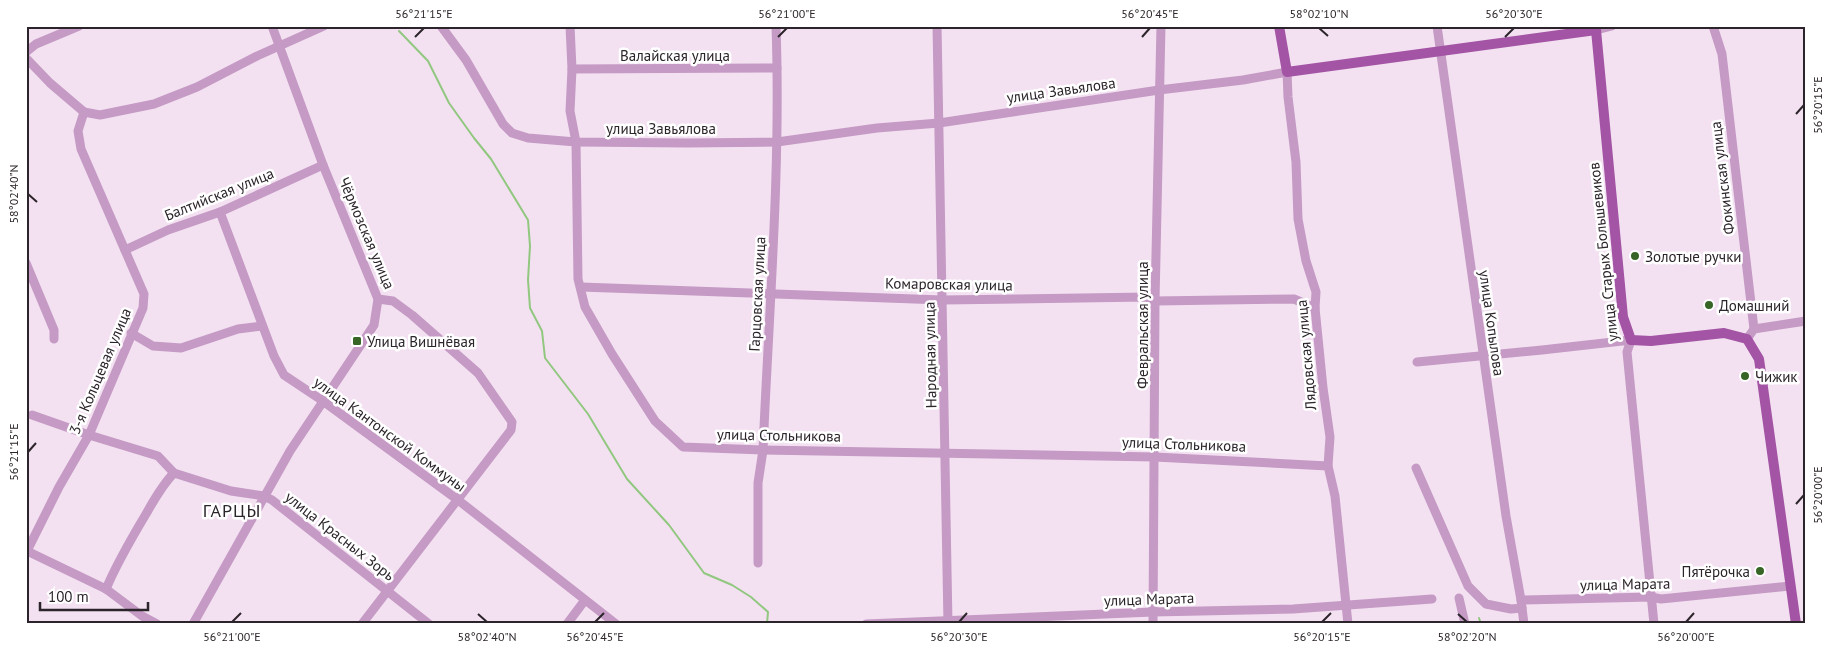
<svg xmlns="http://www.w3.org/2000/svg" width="1832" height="650" viewBox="0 0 1832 650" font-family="'PT Sans',sans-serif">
<rect width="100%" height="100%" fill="#f3e1f2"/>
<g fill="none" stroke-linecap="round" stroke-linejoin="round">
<g stroke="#91c77f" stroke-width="2">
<polyline points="399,31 428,61 449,103 474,138 491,159 528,220 530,246 528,280 530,308 542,331 545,358 588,414 627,479 669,525 704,573 732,585 751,597 768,612 767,624"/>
<polyline points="1479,618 1481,624"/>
</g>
<g stroke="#c59ac4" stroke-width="9">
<polyline points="441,26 466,60 503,124 512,133 528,138 576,142 687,143 777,142 877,128 939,123 1159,90 1243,80 1287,72 1288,97 1296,162 1298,219 1306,261 1316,292 1315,308 1323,388 1330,437 1328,466 1335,496 1348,624"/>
<polyline points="570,26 572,69 570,111 576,142 578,279 585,307 612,354 655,421 683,447 763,450 1155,457 1328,466"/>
<polyline points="937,26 948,624"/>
<polyline points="1437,26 1506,516 1521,600 1524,624"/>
<polyline points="1596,26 1596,30 1612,26"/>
<polyline points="1713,26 1722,54 1754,329"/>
<polyline points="26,52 36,44 79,26"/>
<polyline points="26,58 50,83 84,112"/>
<polyline points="572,69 777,68"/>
<polyline points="84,112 78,131 81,149 144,294 143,308 89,435 59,487 27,551 106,589 142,616 157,624"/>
<polyline points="84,112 100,115 154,104 197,87 257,56 324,26"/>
<polyline points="220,212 274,356 284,375 323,401 458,500 616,624"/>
<polyline points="125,250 168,230 220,212 323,165"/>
<polyline points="26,263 54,330 54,339"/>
<polyline points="581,287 942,300 1146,297 1155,301 1294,299 1315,308"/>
<polyline points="131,333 153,346 181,348 238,329 262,326"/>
<polyline points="1747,339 1754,329 1806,321"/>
<polyline points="1417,362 1542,350 1631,340 1627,352 1654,624"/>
<polyline points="32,415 89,435 158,456 174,473 231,491 264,496 272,500 429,624"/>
<polyline points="1416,468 1468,586 1486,604 1511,609 1522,608"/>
<path d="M758,563V483L763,450C769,309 781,168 776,26"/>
<path d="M106,589C117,563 131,539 146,514C154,500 162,485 174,473"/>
<polyline points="1459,598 1465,624"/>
<polyline points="1521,600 1651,597 1661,599 1790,586"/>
<polyline points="193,624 290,451 374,325 378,299 323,165 272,26"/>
<polyline points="362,624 511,430 512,422 478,373 412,315 393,301 378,299"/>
<polyline points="567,624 585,600"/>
<polyline points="866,624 1153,612 1293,609 1432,599"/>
<polyline points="1153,624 1155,301 1161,26"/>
</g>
<polyline stroke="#a354a4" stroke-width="10" points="1279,26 1287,72 1596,30 1623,317 1631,340 1651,341 1724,333 1747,339 1759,359 1796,624"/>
</g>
<path fill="none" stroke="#2b242a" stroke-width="2" d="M1319,28L1328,36M415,37L424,28M778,37L787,28M1142,37L1150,28M1505,37L1514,28M1796,114L1804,105M28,194L37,202M28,452L36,443M1796,504L1804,495M478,614L487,622M1458,614L1467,622M232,622L241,613M595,622L604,613M959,622L967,613M1322,622L1331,613M1686,622L1694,613"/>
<g fill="#366525" stroke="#fff" stroke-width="2">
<circle cx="1635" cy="256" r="5"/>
<circle cx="1709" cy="305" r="5"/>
<rect x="352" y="336" width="10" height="10" rx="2.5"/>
<circle cx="1745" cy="376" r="5"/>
<circle cx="1760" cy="571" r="5"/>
</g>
<g text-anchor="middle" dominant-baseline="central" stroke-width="5" stroke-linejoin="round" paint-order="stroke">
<g font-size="15" fill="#2b242a" stroke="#fff">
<text x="675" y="55">Валайская улица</text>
<text transform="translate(1061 90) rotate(-8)">улица Завьялова</text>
<text x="661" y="128">улица Завьялова</text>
<text transform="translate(1722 178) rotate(-97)">Фокинская улица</text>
<text transform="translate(219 194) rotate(-22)">Балтийская улица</text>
<text transform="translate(367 233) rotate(67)">Чёрмозская улица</text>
<text transform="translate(1603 252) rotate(-96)">улица Старых Большевиков</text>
<text transform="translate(949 284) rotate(1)">Комаровская улица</text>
<text transform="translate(757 294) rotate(-87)">Гарцовская улица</text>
<text transform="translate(1492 323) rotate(82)">улица Копылова</text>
<text transform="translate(1142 325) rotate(-90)">Февральская улица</text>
<text transform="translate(930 355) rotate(-91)">Народная улица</text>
<text transform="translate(1306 355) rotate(-95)">Лядовская улица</text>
<text transform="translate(100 371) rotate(-67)">3-я Кольцевая улица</text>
<text transform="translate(390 434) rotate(36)">улица Кантонской Коммуны</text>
<text transform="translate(779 435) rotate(1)">улица Стольникова</text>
<text transform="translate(1184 444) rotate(2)">улица Стольникова</text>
<text transform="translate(340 536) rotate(38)">улица Красных Зорь</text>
<text transform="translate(1625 584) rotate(-1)">улица Марата</text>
<text transform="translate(1149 599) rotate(-2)">улица Марата</text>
</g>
<g font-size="15" fill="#2b242a" stroke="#fff" text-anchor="start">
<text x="1645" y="256">Золотые ручки</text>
<text x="1719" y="305">Домашний</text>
<text x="367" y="341">Улица Вишнёвая</text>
<text x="1755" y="376">Чижик</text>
<text x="1750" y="571" text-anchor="end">Пятёрочка</text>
</g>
<g font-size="18" letter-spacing="1" fill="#2b242a" stroke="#fff">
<text x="232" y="510">ГАРЦЫ</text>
</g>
</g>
<rect width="1832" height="650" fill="none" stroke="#ffffff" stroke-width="55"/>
<path d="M40 602v8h108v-8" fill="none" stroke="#2b242a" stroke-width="2.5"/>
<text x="48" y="602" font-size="15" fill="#2b242a" stroke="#ffffff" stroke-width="4" paint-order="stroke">100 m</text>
<rect x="28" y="28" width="1776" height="594" fill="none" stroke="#2b242a" stroke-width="2"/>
<g font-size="12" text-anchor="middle" fill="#2b242a">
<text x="424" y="18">56°21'15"E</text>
<text x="787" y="18">56°21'00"E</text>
<text x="1150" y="18">56°20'45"E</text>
<text x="1319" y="18">58°02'10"N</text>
<text x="1514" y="18">56°20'30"E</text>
<text transform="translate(1818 105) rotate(-90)" y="4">56°20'15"E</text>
<text transform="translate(14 194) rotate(-90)" y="4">58°02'40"N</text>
<text transform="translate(14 452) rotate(-90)" y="4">56°21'15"E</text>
<text transform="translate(1818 495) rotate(-90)" y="4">56°20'00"E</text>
<text x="232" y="641">56°21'00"E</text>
<text x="487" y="641">58°02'40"N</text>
<text x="595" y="641">56°20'45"E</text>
<text x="959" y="641">56°20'30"E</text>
<text x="1322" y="641">56°20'15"E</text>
<text x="1467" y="641">58°02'20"N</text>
<text x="1686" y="641">56°20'00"E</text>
</g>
</svg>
